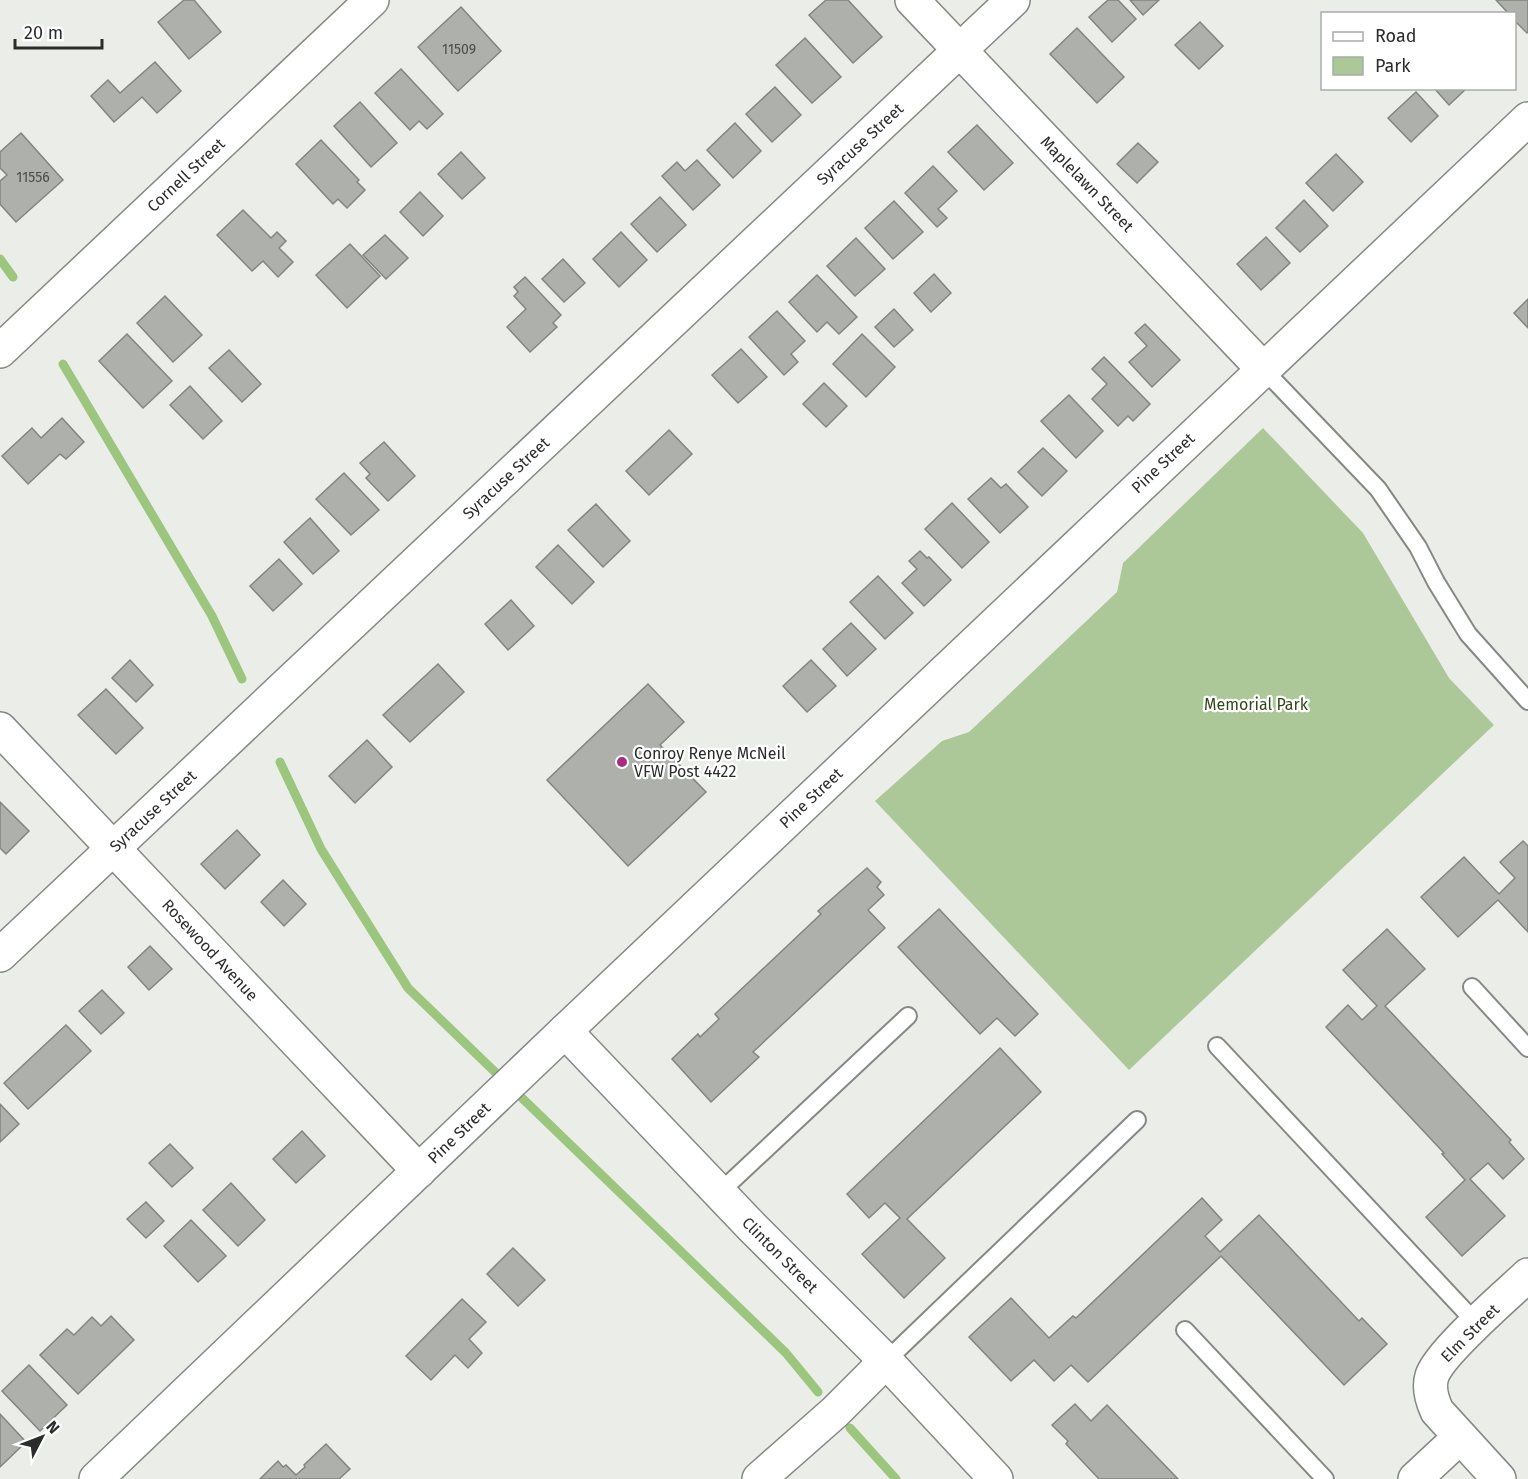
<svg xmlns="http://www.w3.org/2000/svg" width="1528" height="1479" viewBox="0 0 1528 1479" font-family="'Fira Sans',sans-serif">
<rect width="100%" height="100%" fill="#ebeee8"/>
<polygon fill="#acc898" points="1263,428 1363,533 1449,678 1494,725 1129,1070 875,801 942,741 969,732 1117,592 1123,563"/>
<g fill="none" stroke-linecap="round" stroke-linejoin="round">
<g stroke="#9cc57e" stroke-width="9">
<polyline points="0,259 13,277"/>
<polyline points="63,364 212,616 242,679"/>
<polyline points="280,762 321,849 408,988 786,1353 818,1392"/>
<polyline points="850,1428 896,1479"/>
</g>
</g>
<g fill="#adb0ab" stroke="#828580" stroke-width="1.5">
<polygon points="184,0 194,0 221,32 189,59 158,22"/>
<polygon points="826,0 848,0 882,37 853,63 809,15"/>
<polygon points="1108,0 1118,0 1136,19 1112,42 1089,17"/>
<polygon points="1130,0 1159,0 1143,15"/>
<polygon points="1496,0 1528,0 1528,32 1527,33 1514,20 1514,14 1509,14"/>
<polygon points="461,7 501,51 458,91 418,47"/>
<polygon points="1200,22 1223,46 1199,69 1175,45"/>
<polygon points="1077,28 1124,77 1097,103 1050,54"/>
<polygon points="805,38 841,77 812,103 776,65"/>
<polygon points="155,62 181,91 157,113 142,97 114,122 91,96 108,80 120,93"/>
<polygon points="401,69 443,114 427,129 419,121 410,130 375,93"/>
<polygon points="775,87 801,115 772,142 746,114"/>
<polygon points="1434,88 1467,88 1449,105"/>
<polygon points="1416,92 1438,116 1411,142 1388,118"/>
<polygon points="360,102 397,143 371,167 334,126"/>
<polygon points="735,123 761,151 733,178 707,150"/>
<polygon points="977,125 1013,163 984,190 948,152"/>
<polygon points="21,133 63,180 16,222 0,204 0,181 7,175 0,168 0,152"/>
<polygon points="321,140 359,180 357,182 365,190 347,208 338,199 333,204 296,164"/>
<polygon points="1138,143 1158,162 1137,183 1117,164"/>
<polygon points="461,152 485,178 462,199 438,174"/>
<polygon points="1336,154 1363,182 1333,211 1306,183"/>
<polygon points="697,160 720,185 693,210 662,176 677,162 685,171"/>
<polygon points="933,166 957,191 938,209 947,218 937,227 905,193"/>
<polygon points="420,192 443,216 423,236 400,212"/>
<polygon points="660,197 686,225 657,252 631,224"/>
<polygon points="1304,200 1328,226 1300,252 1276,228"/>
<polygon points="894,201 923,232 893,259 865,228"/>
<polygon points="243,210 271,238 277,232 286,241 279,248 293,262 278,277 263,261 252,271 217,235"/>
<polygon points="621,232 647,260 619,287 593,259"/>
<polygon points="385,235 408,258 386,279 363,255"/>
<polygon points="1266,237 1290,263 1261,290 1237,264"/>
<polygon points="856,238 885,269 855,296 827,266"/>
<polygon points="350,244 380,276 347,308 316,275"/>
<polygon points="563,259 585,283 564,302 542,279"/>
<polygon points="934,274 951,293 931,312 914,293"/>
<polygon points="817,275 857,317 839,334 827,322 817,332 789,302"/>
<polygon points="525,277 561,315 553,323 557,327 530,352 507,327 526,309 514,296 518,292 514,287"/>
<polygon points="165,296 202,335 173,362 137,323"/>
<polygon points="1528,299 1528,328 1514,313"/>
<polygon points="894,309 913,330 894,347 875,327"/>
<polygon points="777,311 805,341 791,354 798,362 784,375 749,337"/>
<polygon points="1145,324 1180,360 1152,387 1129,362 1147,346 1135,333"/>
<polygon points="127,334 172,381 143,408 99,361"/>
<polygon points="862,334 895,367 866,397 833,364"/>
<polygon points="741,349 767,377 738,403 712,375"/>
<polygon points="229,350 261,384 242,402 209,368"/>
<polygon points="1104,357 1150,404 1133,421 1128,416 1118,426 1092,399 1107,384 1092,369"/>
<polygon points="824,383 847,406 826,427 803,404"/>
<polygon points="190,386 222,421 203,439 170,405"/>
<polygon points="1069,395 1103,431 1076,458 1041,421"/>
<polygon points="62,418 84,442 66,459 60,454 28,484 2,456 32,428 41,438"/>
<polygon points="669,430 692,454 649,495 626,471"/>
<polygon points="384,442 415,476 388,501 366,478 370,474 360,463"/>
<polygon points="1043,448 1067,471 1042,496 1018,472"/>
<polygon points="344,473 379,510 351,535 316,499"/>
<polygon points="991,478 1001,488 1006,484 1028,507 1000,533 968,499"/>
<polygon points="952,503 989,542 962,568 925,529"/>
<polygon points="596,504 630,541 603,567 568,530"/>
<polygon points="310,518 339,551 313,574 284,542"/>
<polygon points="558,545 594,582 572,604 536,567"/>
<polygon points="920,551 927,558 929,557 951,580 924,606 902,583 917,569 909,561"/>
<polygon points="279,559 302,584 273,611 250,586"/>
<polygon points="878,576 913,613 885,639 850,602"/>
<polygon points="511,600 534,626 508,650 485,624"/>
<polygon points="851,623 876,649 847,676 823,649"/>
<polygon points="130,660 153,685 136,702 112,678"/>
<polygon points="811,660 836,686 807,712 783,686"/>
<polygon points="438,664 464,692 410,742 383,715"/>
<polygon points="648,684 684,722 660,745 706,792 628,866 547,780"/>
<polygon points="106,689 143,728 116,754 78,715"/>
<polygon points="367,740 392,767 355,803 329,776"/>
<polygon points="0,802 29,831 6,854 0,848"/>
<polygon points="237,830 260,855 225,889 201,864"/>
<polygon points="1523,841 1528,846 1528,932 1498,900 1458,937 1421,897 1464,857 1499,894 1515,878 1500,862"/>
<polygon points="867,868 881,882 877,887 884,895 868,910 885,928 753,1052 759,1057 711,1102 672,1059 698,1034 700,1037 719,1019 715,1014 821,914 818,911"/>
<polygon points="283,880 306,904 284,926 261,902"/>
<polygon points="939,909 1038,1014 1015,1036 997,1018 980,1034 898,947"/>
<polygon points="1387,929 1425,969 1385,1006 1511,1140 1509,1142 1524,1159 1503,1179 1488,1163 1470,1179 1505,1216 1462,1256 1426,1217 1465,1180 1442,1154 1444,1153 1326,1027 1348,1005 1362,1020 1377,1006 1343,970"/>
<polygon points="150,946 172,969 149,990 128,967"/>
<polygon points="102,990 124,1013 101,1034 79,1011"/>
<polygon points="66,1025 91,1051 28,1109 4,1083"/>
<polygon points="1000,1048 1041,1092 907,1219 945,1258 904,1298 862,1254 900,1218 885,1203 869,1218 847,1194"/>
<polygon points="0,1104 19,1124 0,1142"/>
<polygon points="302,1131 325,1156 296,1183 273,1159"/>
<polygon points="170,1144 193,1168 172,1187 149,1163"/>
<polygon points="231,1183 265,1220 238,1246 203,1210"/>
<polygon points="1202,1198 1222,1220 1205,1236 1220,1252 1259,1215 1359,1321 1362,1318 1387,1344 1344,1385 1221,1256 1088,1382 1071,1365 1054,1381 1034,1360 1011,1381 969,1337 1011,1298 1049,1338 1073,1316 1076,1318"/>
<polygon points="146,1202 164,1221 146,1238 127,1219"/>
<polygon points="191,1220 226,1256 198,1282 164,1246"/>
<polygon points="513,1248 545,1280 518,1306 487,1274"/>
<polygon points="462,1299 486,1322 469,1339 482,1353 468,1368 455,1355 431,1380 406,1356"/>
<polygon points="111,1316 134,1340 78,1394 40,1355 67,1329 74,1335 92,1317 101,1326"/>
<polygon points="29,1365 67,1405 40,1431 2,1391"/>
<polygon points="1075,1404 1091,1421 1107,1405 1178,1479 1099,1479 1066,1444 1068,1441 1052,1425"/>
<polygon points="0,1414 26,1442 0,1467"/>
<polygon points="326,1444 350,1469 339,1479 260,1479 278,1461 283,1467 286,1465 296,1475 305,1467 304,1465"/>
</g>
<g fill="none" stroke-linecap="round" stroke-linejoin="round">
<defs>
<g id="lane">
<polyline points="1263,369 1378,489 1418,547 1436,582 1468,634 1528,701"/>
<polyline points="1472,987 1528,1048"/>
<polyline points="1217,1046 1477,1324"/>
<polyline points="719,1193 908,1016"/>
<polyline points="1185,1330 1325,1479"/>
<polyline points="886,1361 1137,1120"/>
</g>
<g id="street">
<polyline points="912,0 1263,369"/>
<polyline points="0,351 372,0"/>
<polyline points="0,729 419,1171"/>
<polyline points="0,955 1013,0"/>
<polyline points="565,1031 752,1227 886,1361 996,1479"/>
<polyline points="96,1479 565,1031 1528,119"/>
<polyline points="759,1479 835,1412 886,1361"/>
<polyline points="1415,1479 1460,1437"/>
<path d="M1499,1479L1437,1411C1432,1400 1428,1388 1432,1376C1440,1352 1507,1295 1528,1275"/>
</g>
</defs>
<use href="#lane" stroke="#858883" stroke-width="20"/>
<use href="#street" stroke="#858883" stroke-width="36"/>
<use href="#lane" stroke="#fff" stroke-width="16"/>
<use href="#street" stroke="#fff" stroke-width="33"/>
</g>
<circle fill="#a72d82" stroke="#fff" stroke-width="2" cx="622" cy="762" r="6"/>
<g text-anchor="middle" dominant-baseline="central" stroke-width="4.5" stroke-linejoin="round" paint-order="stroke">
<g font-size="14" fill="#4c4e4b">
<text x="459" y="49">11509</text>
<text x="33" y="177">11556</text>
</g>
<g font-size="16" fill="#2c2d2b" stroke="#fff">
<text transform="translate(860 144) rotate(-43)">Syracuse Street</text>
<text transform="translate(186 175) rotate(-43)">Cornell Street</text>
<text transform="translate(1087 184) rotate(46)">Maplelawn Street</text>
<text transform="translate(1163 463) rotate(-43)">Pine Street</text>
<text transform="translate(506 478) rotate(-43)">Syracuse Street</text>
<text transform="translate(811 798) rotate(-43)">Pine Street</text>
<text transform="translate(153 811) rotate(-43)">Syracuse Street</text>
<text transform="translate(210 950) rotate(47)">Rosewood Avenue</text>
<text transform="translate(459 1133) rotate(-44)">Pine Street</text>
<text transform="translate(780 1255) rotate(45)">Clinton Street</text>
<text transform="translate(1470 1333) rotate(-45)">Elm Street</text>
</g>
<g font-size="16" fill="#2e4817" stroke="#fff">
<text x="1256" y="704">Memorial Park</text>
</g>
<g font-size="16" fill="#2c2d2b" stroke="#fff" text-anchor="start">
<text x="634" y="753">Conroy Renye McNeil<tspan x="634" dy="18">VFW Post 4422</tspan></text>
</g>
</g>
<rect x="1321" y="12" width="195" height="78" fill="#ffffff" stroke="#ababaa" stroke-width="1.5"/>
<rect x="1333" y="32" width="30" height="9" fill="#ffffff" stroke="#ababaa" stroke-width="1.5"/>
<text x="1375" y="42" font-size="18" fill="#2c2d2b">Road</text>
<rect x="1333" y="57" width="30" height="18" fill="#acc898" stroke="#ababaa" stroke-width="1.5"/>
<text x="1375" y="72" font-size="18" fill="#2c2d2b">Park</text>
<g transform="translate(42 1437) rotate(48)" stroke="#ffffff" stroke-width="4.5" paint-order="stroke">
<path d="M0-4.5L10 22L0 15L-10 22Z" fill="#2c2d2b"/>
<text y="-9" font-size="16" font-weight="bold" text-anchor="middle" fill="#2c2d2b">N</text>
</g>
<path d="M15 39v9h87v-9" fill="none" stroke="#2c2d2b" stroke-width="3"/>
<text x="24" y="39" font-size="18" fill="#2c2d2b" stroke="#ffffff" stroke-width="4.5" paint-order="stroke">20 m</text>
</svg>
